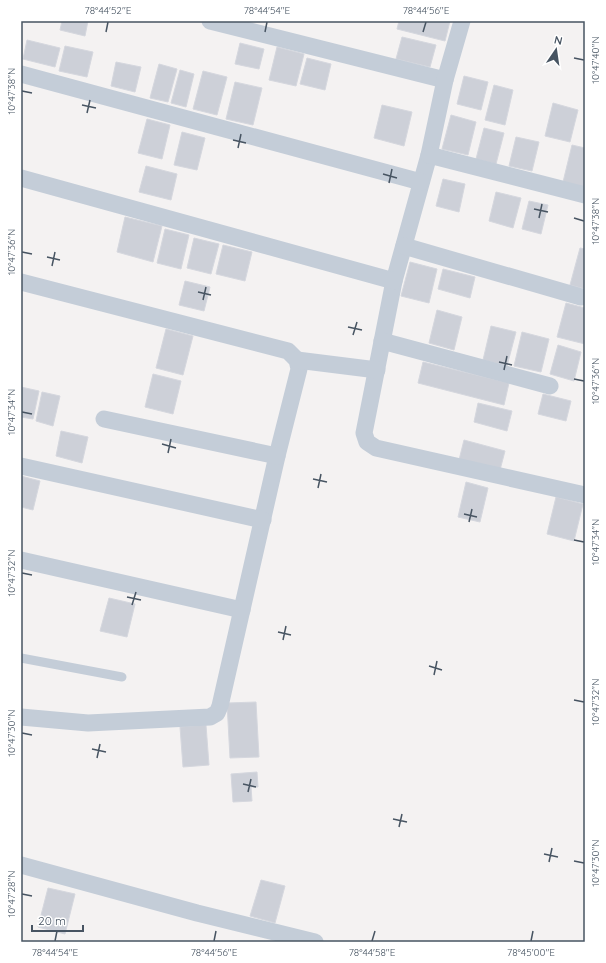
<svg xmlns="http://www.w3.org/2000/svg" width="606" height="963" viewBox="0 0 606 963" font-family="Quicksand,sans-serif">
<rect width="100%" height="100%" fill="#f4f2f2"/>
<g fill="#cdd0d8" stroke="#d5d7de">
<polygon points="62,21 88,21 85,36 60,30"/>
<polygon points="399,21 450,21 445,41 397,29"/>
<polygon points="402,37 436,45 430,67 396,59"/>
<polygon points="27,40 60,48 55,67 23,59"/>
<polygon points="240,43 264,49 259,69 235,64"/>
<polygon points="65,46 93,52 87,77 59,71"/>
<polygon points="277,47 304,54 296,86 269,80"/>
<polygon points="307,58 331,64 325,90 300,84"/>
<polygon points="116,62 141,67 135,92 111,86"/>
<polygon points="159,64 177,69 168,102 150,98"/>
<polygon points="180,70 194,74 186,107 171,103"/>
<polygon points="203,71 227,77 217,115 193,109"/>
<polygon points="464,76 488,82 481,110 457,104"/>
<polygon points="235,82 262,88 253,125 226,119"/>
<polygon points="494,85 513,90 505,125 485,120"/>
<polygon points="553,103 578,110 570,142 545,136"/>
<polygon points="382,105 412,112 404,146 374,138"/>
<polygon points="451,115 476,122 468,155 442,149"/>
<polygon points="147,119 170,125 162,159 138,153"/>
<polygon points="484,128 504,133 496,164 476,159"/>
<polygon points="182,132 205,138 197,170 174,165"/>
<polygon points="516,137 539,142 532,171 509,166"/>
<polygon points="572,145 585,148 585,188 563,182"/>
<polygon points="146,166 177,174 171,200 139,192"/>
<polygon points="443,179 465,184 459,212 436,206"/>
<polygon points="496,192 521,198 513,228 489,221"/>
<polygon points="529,201 548,205 541,234 522,229"/>
<polygon points="125,217 162,226 153,262 117,252"/>
<polygon points="165,229 189,235 181,269 157,263"/>
<polygon points="194,238 219,244 211,274 187,268"/>
<polygon points="223,245 252,252 245,281 216,274"/>
<polygon points="580,248 585,249 585,289 570,285"/>
<polygon points="410,262 437,269 429,303 401,296"/>
<polygon points="443,269 475,277 470,298 438,289"/>
<polygon points="185,281 210,287 204,311 179,305"/>
<polygon points="566,303 585,308 585,344 557,337"/>
<polygon points="437,310 462,317 454,350 429,343"/>
<polygon points="491,326 516,332 507,366 483,360"/>
<polygon points="166,329 193,336 183,375 156,368"/>
<polygon points="522,332 549,339 541,372 514,366"/>
<polygon points="558,345 581,352 574,381 550,374"/>
<polygon points="423,362 509,383 504,405 418,383"/>
<polygon points="153,374 181,381 173,414 145,407"/>
<polygon points="21,387 39,391 33,419 21,417"/>
<polygon points="42,392 60,396 53,426 36,421"/>
<polygon points="543,394 571,401 566,421 538,414"/>
<polygon points="478,403 512,411 507,431 474,422"/>
<polygon points="61,431 88,437 82,463 56,456"/>
<polygon points="464,440 505,451 500,470 459,460"/>
<polygon points="21,476 40,481 33,510 21,507"/>
<polygon points="466,482 488,488 480,522 458,517"/>
<polygon points="556,497 583,504 574,541 547,534"/>
<polygon points="109,598 135,604 127,637 100,631"/>
<polygon points="256,702 259,757 230,758 227,703"/>
<polygon points="206,725 209,765 183,767 180,727"/>
<polygon points="257,772 258,787 251,787 252,801 233,802 231,774"/>
<polygon points="261,880 285,886 275,923 250,916"/>
<polygon points="48,888 75,894 65,934 38,927"/>
</g>
<g fill="none" stroke-linecap="round" stroke-linejoin="round">
<polyline stroke="#c4cdd8" stroke-width="9" points="21,658 122,677"/>
<g stroke="#c4cdd8" stroke-width="17">
<polyline points="210,21 445,80"/>
<polyline points="462,21 445,80 429,155 394,281 364,433 367,442 376,448 585,495"/>
<polyline points="21,74 421,182"/>
<polyline points="429,155 585,195"/>
<polyline points="21,178 394,281"/>
<polyline points="404,246 581,297"/>
<polyline points="21,282 288,351 297,360 299,369 277,456 220,706 217,713 210,717 88,723 21,717"/>
<polyline points="382,341 550,386"/>
<polyline points="297,360 377,370"/>
<polyline points="104,419 277,456"/>
<polyline points="21,466 263,520"/>
<polyline points="21,560 242,610"/>
<polyline points="21,865 197,913 315,942"/>
</g>
</g>
<path fill="none" stroke="#475462" stroke-width="1.5" d="M106,32L108,22M265,32L267,22M423,32L426,22M574,58L584,60M22,91L32,93M82,105L96,108M87,113L90,100M233,140L246,143M238,148L241,134M383,174L397,178M389,183L392,169M534,209L548,212M539,218L542,204M574,218L584,221M22,252L32,254M47,257L60,260M52,266L55,252M198,292L211,295M203,300L206,287M348,327L362,330M353,335L357,322M499,362L512,365M504,370L507,356M574,379L584,381M22,412L32,414M162,444L176,448M168,453L171,439M313,479L327,482M318,488L321,474M464,514L477,517M469,522L472,509M574,540L584,542M22,573L32,575M127,597L141,600M132,605L136,592M278,632L291,635M283,640L286,626M429,666L442,670M434,675L437,661M574,700L584,702M22,733L32,735M92,749L106,752M97,758L100,744M243,784L256,787M248,792L251,779M393,819L407,822M399,827L402,814M544,854L558,857M574,861L584,863M549,862L552,848M22,894L32,896M55,941L57,931M214,941L216,931M372,941L375,931M531,941L533,931"/>
<rect width="606" height="963" fill="none" stroke="#ffffff" stroke-width="44"/>
<g transform="translate(556 50) rotate(13)" stroke="#ffffff" stroke-width="3" paint-order="stroke">
<path d="M0-3L7 15L0 10L-7 15Z" fill="#475462"/>
<text y="-6" font-size="11" font-weight="bold" text-anchor="middle" fill="#475462">N</text>
</g>
<path d="M32 925v6h51v-6" fill="none" stroke="#475462" stroke-width="2"/>
<text x="38" y="925" font-size="12" fill="#475462" stroke="#ffffff" stroke-width="3" paint-order="stroke">20 m</text>
<rect x="22" y="22" width="562" height="919" fill="none" stroke="#475462" stroke-width="1.5"/>
<g font-size="10" text-anchor="middle" fill="#475462">
<text x="108" y="14">78°44'52"E</text>
<text x="267" y="14">78°44'54"E</text>
<text x="426" y="14">78°44'56"E</text>
<text transform="translate(595 60) rotate(-90)" y="4">10°47'40"N</text>
<text transform="translate(11 91) rotate(-90)" y="4">10°47'38"N</text>
<text transform="translate(595 221) rotate(-90)" y="4">10°47'38"N</text>
<text transform="translate(11 252) rotate(-90)" y="4">10°47'36"N</text>
<text transform="translate(595 381) rotate(-90)" y="4">10°47'36"N</text>
<text transform="translate(11 412) rotate(-90)" y="4">10°47'34"N</text>
<text transform="translate(595 542) rotate(-90)" y="4">10°47'34"N</text>
<text transform="translate(11 573) rotate(-90)" y="4">10°47'32"N</text>
<text transform="translate(595 702) rotate(-90)" y="4">10°47'32"N</text>
<text transform="translate(11 733) rotate(-90)" y="4">10°47'30"N</text>
<text transform="translate(595 863) rotate(-90)" y="4">10°47'30"N</text>
<text transform="translate(11 894) rotate(-90)" y="4">10°47'28"N</text>
<text x="55" y="956">78°44'54"E</text>
<text x="214" y="956">78°44'56"E</text>
<text x="372" y="956">78°44'58"E</text>
<text x="531" y="956">78°45'00"E</text>
</g>
</svg>
